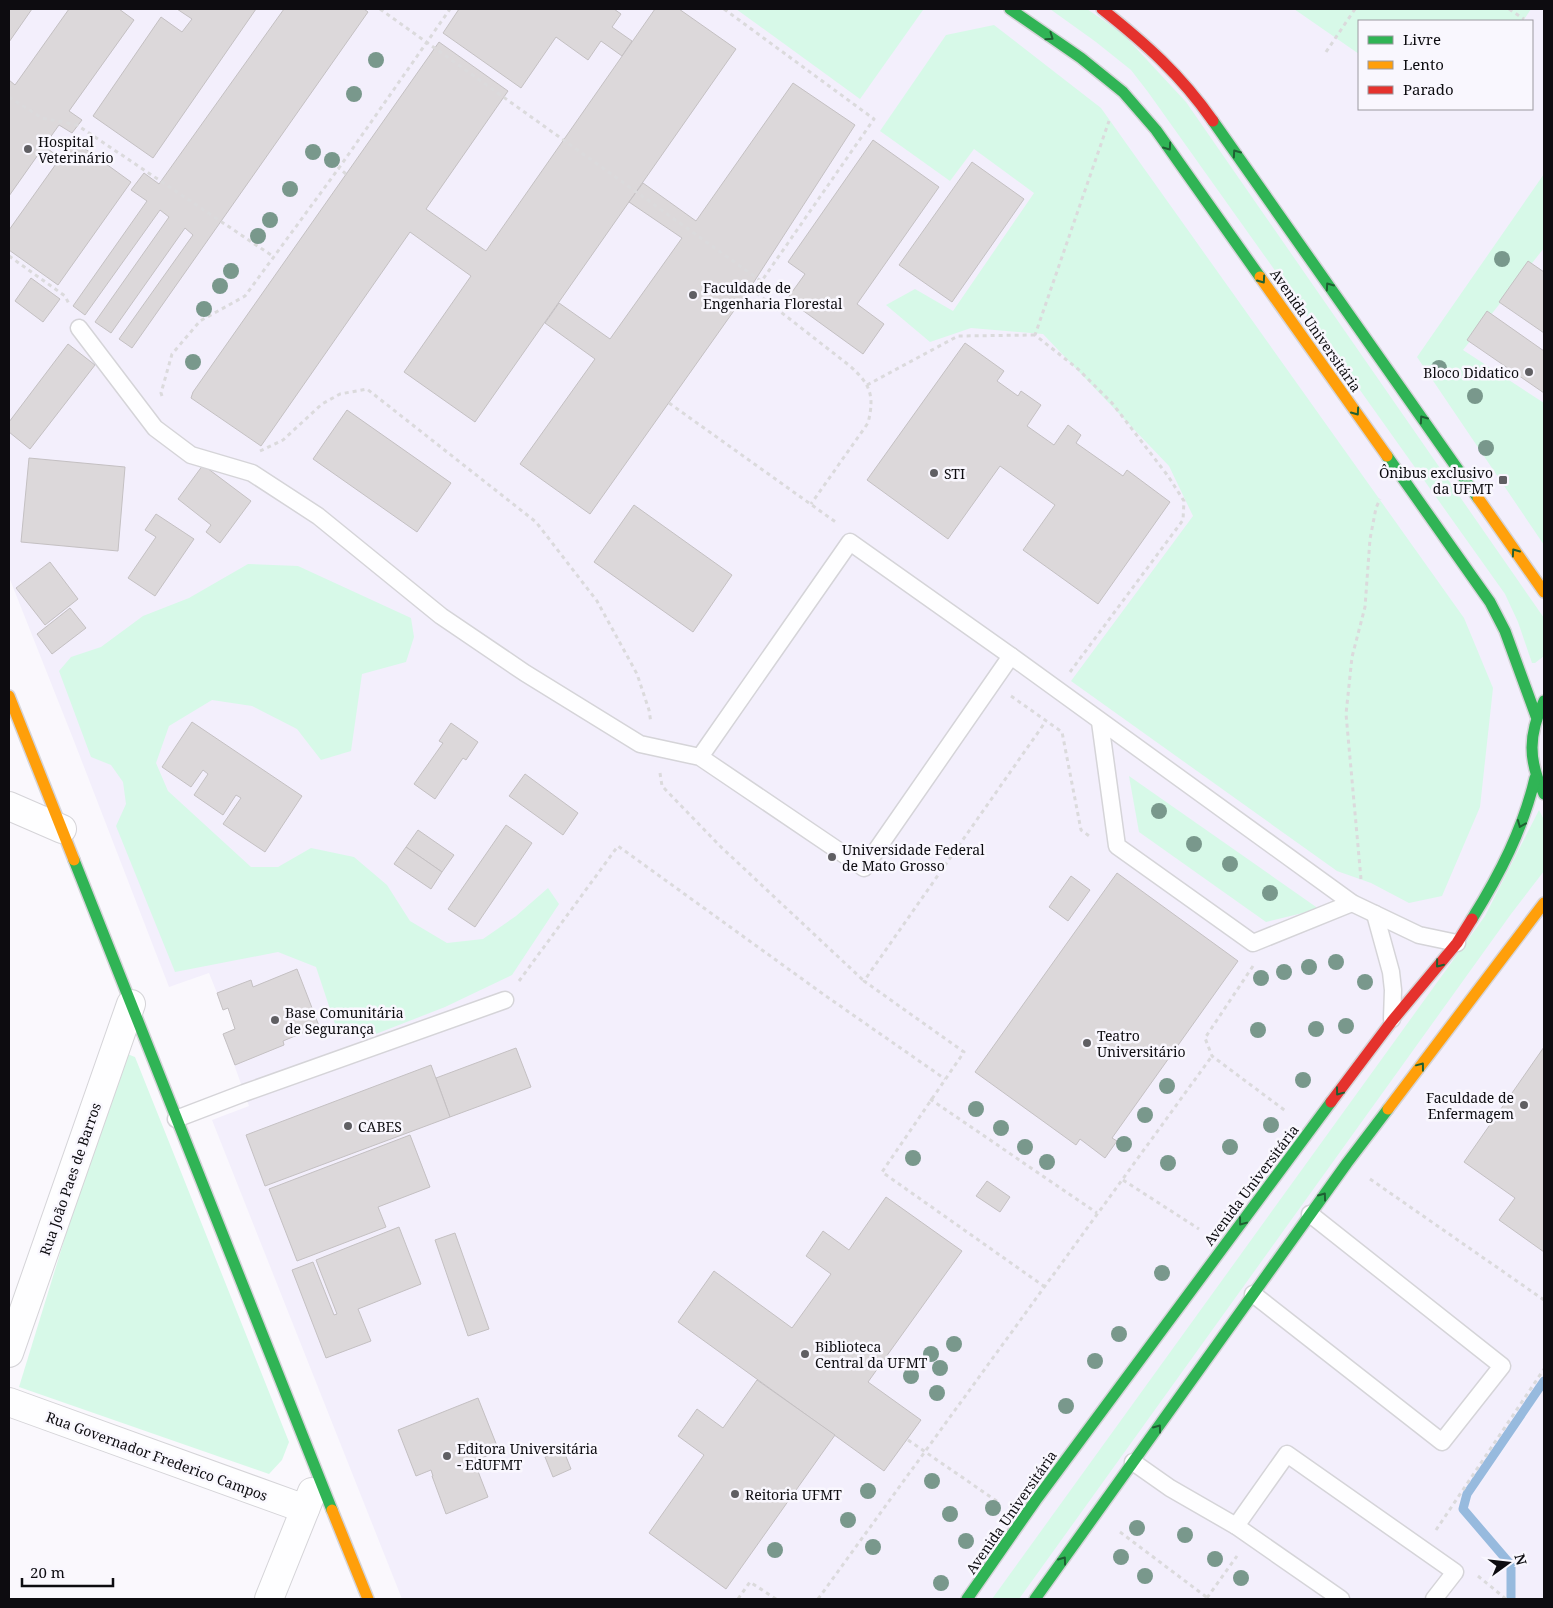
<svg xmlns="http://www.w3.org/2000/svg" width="1553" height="1608" viewBox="0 0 1553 1608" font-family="'Noto Serif',serif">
<rect width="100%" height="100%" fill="#faf8fd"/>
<path fill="#f3effc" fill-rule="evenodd" d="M9,9H1544V1599H402L212,1120L249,1106L223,1034L235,1029L228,1008L217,993L209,973L169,987L74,741L9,577ZM1359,21H1532V109H1359Z"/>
<g fill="#d7f9e8">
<polygon points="736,9 923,9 923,10 860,99"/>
<polygon points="1050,9 1087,9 1122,33 1186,102 1544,618 1544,656 1535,663 1532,663 1518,622 1505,594 1148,92 1131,70 1096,42"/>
<polygon points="1294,9 1531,9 1523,21 1359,21 1359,54"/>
<polygon points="994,25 1101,108 1464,618 1493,688 1480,807 1442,896 1409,903 1371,883 1337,871 1071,681 1193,516 1169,466 1043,334 971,328 930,342 886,305 915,289 953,311 1034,193 974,149 950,181 880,131 946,35"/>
<polygon points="1544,174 1544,248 1463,350 1544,403 1544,545 1417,357"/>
<polygon points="248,564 298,566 411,618 414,637 406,662 362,674 351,751 321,760 297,729 252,706 212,700 169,726 156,763 168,791 251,867 278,867 311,848 354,857 387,885 410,921 447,943 483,939 516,916 548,888 559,904 512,975 445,1007 363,1039 335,1024 316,967 278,952 175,972 116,826 126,804 123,782 111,765 91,757 59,671 71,657 101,647 143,616 189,598"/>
<polygon points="1129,776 1319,909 1266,922 1139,832"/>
<polygon points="1539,810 1544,820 1544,871 1511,914 1019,1599 992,1599 1485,916"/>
<polygon points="122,1052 135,1057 289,1442 282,1460 269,1474 19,1387"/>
</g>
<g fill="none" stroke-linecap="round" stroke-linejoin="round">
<polyline stroke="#97bade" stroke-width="9" points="1511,1599 1511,1565 1463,1509 1467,1494 1544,1381"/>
</g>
<g fill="#dcd8da" stroke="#c4c0c2">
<polygon points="9,9 32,9 9,42"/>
<polygon points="69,9 119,9 134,20 69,111 82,120 72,133 59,125 44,146 60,158 73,140 131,182 58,285 9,250 9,230 56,164 40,152 9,196 9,80 15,85"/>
<polygon points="177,9 256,9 153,158 93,116 161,17 182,32 192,19"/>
<polygon points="284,9 364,9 368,12 132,348 119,339 193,235 185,228 111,333 95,322 169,217 160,210 85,315 73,306 147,201 131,190 144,173 159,184"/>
<polygon points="459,9 614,9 621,14 612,27 632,41 622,56 601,41 588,60 556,37 521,88 443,33"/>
<polygon points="655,9 679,9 736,49 475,422 404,372 471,276 410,232 261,446 191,398 193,392 439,42 508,91 426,209 486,251"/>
<polygon points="793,83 855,125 750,288 590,514 520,464 595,359 545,323 559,303 610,339 682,238 629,202 643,183 696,221"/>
<polygon points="873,140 939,187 857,304 884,324 863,354 787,299 805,274 788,262"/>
<polygon points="972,162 1024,199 952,302 899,265"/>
<polygon points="1528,261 1544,272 1544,333 1499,302"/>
<polygon points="31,278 60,299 43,322 15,301"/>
<polygon points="1487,311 1544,351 1544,393 1467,340"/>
<polygon points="965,343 1004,371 997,381 1018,396 1021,391 1041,405 1027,426 1054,445 1068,425 1081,435 1076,443 1123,476 1127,470 1170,502 1098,604 1023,550 1055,505 1000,466 948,539 867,480"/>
<polygon points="68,344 95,365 30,449 9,432 9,422"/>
<polygon points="347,410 451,483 417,532 313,459"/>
<polygon points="29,458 125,467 118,551 21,542"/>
<polygon points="203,465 251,501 220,543 206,532 211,525 178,499"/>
<polygon points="634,505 732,575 693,632 594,562"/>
<polygon points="156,514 194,539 155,596 128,578 156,537 145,530"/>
<polygon points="50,562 78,599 45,625 16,588"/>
<polygon points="70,608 86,628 52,654 37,634"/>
<polygon points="192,722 302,796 265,852 223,824 241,798 236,795 223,815 194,795 208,774 203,770 191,787 162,767"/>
<polygon points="451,723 478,742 466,760 463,758 435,799 414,784 443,743 439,741"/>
<polygon points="525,774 578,813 563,835 509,796"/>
<polygon points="506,825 532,843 475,927 448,909"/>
<polygon points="418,830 454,855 442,872 406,847"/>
<polygon points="406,847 442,872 431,889 394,864"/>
<polygon points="1117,873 1238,961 1112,1138 1117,1141 1105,1158 1080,1139 1076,1145 975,1072"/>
<polygon points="1071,876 1090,890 1068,921 1049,907"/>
<polygon points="297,969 319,1026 283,1041 284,1045 235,1065 223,1034 235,1029 228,1008 223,1010 217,993 251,980 253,987"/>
<polygon points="1544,1047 1544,1252 1499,1220 1515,1198 1464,1162"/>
<polygon points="516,1048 531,1087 450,1117 436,1078"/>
<polygon points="431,1065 450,1117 265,1186 246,1135"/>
<polygon points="410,1135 430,1187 378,1207 386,1227 297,1261 269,1189"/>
<polygon points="987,1181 1010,1197 1000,1212 976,1196"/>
<polygon points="886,1197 962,1251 868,1382 921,1420 884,1471 678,1322 714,1271 792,1328 831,1274 806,1256 823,1231 849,1250"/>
<polygon points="399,1227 421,1284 358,1309 371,1341 326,1358 292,1270 313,1262 334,1315 337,1314 316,1260"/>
<polygon points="455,1233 489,1329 468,1336 435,1240"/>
<polygon points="757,1380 835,1435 726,1589 649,1533 704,1455 678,1436 697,1409 723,1428"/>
<polygon points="478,1398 499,1451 474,1461 488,1497 446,1514 432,1476 433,1476 431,1470 416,1476 398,1430"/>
<polygon points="563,1449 571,1469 553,1477 545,1457"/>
</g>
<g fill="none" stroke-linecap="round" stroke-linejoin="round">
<defs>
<g id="lane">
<polyline points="79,328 155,428 191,455 252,473 318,516 441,616 525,673 640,744 700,757 864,868 1011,656 850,542 700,757"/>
<polyline points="1011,656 1352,903 1419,935 1457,943"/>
<polyline points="1100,722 1117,846 1253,943 1352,903"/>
<polyline points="1375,914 1391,972 1393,990 1392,1019"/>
<polyline points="176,1119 244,1093 505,1000"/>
<polyline points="1253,1294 1442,1442 1502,1366 1310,1214"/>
<polyline points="1133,1462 1170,1488 1236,1526 1341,1599"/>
<polyline points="1236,1526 1287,1454 1455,1572 1434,1599"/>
</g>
<g id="street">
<polyline points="9,806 62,829"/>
<polyline points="9,1353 131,1004"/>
<polyline points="9,1402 305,1509"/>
<polyline points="269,1599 312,1492"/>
</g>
<g id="fast">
<polyline points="1010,9 1081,58 1123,92 1156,130 1260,277"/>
<polyline points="1213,121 1478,498"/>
<polyline points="1387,456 1490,602 1505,631 1536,716"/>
<path d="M1544,701C1528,735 1528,760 1544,794"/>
<polyline points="74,860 332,1510"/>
<path d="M1472,919C1500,874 1523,829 1535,778"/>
<polyline points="967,1599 1036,1500 1331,1102"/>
<polyline points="1035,1599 1347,1163 1388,1109"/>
</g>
<g id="slow">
<polyline points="1260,277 1387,456"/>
<polyline points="1478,498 1544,592"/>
<polyline points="9,696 74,860"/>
<polyline points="1388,1109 1544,903"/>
<polyline points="332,1510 368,1599"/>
</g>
<g id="jam">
<path d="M1102,9C1146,44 1180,74 1213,121"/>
<polyline points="1331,1102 1392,1021 1457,943 1472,919"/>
</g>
</defs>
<use href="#lane" stroke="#d5d4d8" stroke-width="19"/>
<use href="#street" stroke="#d5d4d8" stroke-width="30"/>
<use href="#fast" stroke="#d5d4d8" stroke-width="14"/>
<use href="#slow" stroke="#d5d4d8" stroke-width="14"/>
<use href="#jam" stroke="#d5d4d8" stroke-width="14"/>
<g stroke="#dbdadc" stroke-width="3" stroke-dasharray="4 4" stroke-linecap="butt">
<polyline points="380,9 761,281"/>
<polyline points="724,9 874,119 754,292"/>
<polyline points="1509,9 1524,19"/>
<polyline points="1326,52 1355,9"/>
<polyline points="9,97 42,118 77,125 274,257"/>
<polyline points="346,174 339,168 450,9"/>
<polyline points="9,256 65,296 70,306"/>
<path d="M750,288L850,366C870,384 875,395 868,423L811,504"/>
<polyline points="867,385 958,336 1035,335"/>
<polyline points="162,396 161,393 172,354 200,321 245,296 339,168"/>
<polyline points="669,403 837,523"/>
<polyline points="260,451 283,440 322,404 340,394 367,389 536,522 597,601 637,674 649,710 651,723"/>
<polyline points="1070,672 1183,520 1184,501 1168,476 1112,403 1078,369 1035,335 1109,121"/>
<polyline points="1011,696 1062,732 1081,830 1092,838"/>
<polyline points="660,773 662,786 720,846 864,981"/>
<polyline points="1361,879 1346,714 1352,657 1365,607 1370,539 1376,508 1380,499"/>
<polyline points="1253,966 1205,1038 1212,1056 1287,1112"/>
<polyline points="519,981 618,846 823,994 945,1079"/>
<polyline points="930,1099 1097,1213"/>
<polyline points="1370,1179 1544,1300"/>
<polyline points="1123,1180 1199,1229"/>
<polyline points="1045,1287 882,1172 964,1052 864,981 1046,721"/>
<polyline points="908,1440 998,1502"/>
<polyline points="1436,1530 1544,1369"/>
<polyline points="1120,1532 1209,1599"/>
<polyline points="1478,1576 1506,1599"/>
<polyline points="1207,1598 1237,1556"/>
<polyline points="738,1599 750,1582 776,1599"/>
<polyline points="818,1599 1212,1056"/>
</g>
<use href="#lane" stroke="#fefeff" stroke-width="16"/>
<use href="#street" stroke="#fefeff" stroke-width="28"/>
<use href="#fast" stroke="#30b455" stroke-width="11"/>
<use href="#slow" stroke="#ff9f0a" stroke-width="11"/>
<use href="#jam" stroke="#e5322d" stroke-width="11"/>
</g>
<g fill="#79988c">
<circle cx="376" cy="60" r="8"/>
<circle cx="354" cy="94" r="8"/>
<circle cx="313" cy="152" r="8"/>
<circle cx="332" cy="160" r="8"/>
<circle cx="290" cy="189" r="8"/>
<circle cx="270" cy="220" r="8"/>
<circle cx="258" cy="236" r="8"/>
<circle cx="1502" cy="259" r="8"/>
<circle cx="231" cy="271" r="8"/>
<circle cx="220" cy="286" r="8"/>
<circle cx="204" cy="309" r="8"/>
<circle cx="193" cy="362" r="8"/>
<circle cx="1439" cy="368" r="8"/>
<circle cx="1475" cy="396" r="8"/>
<circle cx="1486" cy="448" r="8"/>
<circle cx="1159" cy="811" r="8"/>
<circle cx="1194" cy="844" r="8"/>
<circle cx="1230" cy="864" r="8"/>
<circle cx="1270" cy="893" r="8"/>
<circle cx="1336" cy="962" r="8"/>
<circle cx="1309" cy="967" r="8"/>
<circle cx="1284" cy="972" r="8"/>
<circle cx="1261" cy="978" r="8"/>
<circle cx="1365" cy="982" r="8"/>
<circle cx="1346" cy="1026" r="8"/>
<circle cx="1316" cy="1029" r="8"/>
<circle cx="1258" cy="1030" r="8"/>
<circle cx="1303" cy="1080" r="8"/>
<circle cx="1167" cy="1086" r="8"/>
<circle cx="976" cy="1109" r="8"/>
<circle cx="1145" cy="1115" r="8"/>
<circle cx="1271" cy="1125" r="8"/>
<circle cx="1001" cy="1128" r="8"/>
<circle cx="1124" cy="1144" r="8"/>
<circle cx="1025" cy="1147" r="8"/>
<circle cx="1230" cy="1147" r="8"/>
<circle cx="913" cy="1158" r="8"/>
<circle cx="1047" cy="1162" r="8"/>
<circle cx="1168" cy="1163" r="8"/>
<circle cx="1162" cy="1273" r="8"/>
<circle cx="1119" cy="1334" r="8"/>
<circle cx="954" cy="1344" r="8"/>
<circle cx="931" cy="1354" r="8"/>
<circle cx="1095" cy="1361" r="8"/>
<circle cx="940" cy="1368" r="8"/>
<circle cx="911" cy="1376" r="8"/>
<circle cx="937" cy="1393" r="8"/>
<circle cx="1066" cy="1406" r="8"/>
<circle cx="932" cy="1481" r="8"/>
<circle cx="868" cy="1491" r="8"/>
<circle cx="993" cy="1508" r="8"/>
<circle cx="950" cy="1514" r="8"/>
<circle cx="848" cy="1520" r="8"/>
<circle cx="1137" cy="1528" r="8"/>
<circle cx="1185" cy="1535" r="8"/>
<circle cx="966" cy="1541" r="8"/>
<circle cx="873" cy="1547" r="8"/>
<circle cx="775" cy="1550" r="8"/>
<circle cx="1121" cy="1557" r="8"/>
<circle cx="1215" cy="1559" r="8"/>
<circle cx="1145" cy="1576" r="8"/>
<circle cx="1241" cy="1578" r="8"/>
<circle cx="941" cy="1583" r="8"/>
</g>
<defs><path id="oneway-chevron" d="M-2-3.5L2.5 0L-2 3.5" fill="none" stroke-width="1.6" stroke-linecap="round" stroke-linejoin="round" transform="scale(1.25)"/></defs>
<g stroke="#1e6032">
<use href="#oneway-chevron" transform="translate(1050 37) rotate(35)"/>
<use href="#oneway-chevron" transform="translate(1168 147) rotate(55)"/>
<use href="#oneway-chevron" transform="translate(1236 153) rotate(-125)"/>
<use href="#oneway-chevron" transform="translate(1262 280) rotate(55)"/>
<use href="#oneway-chevron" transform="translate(1329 286) rotate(-125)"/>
<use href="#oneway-chevron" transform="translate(1356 412) rotate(55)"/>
<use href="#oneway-chevron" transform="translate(1423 419) rotate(-125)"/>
<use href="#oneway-chevron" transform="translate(1515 552) rotate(-125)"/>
<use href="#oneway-chevron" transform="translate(1521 824) rotate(112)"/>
<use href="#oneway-chevron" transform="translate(1439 964) rotate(129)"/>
<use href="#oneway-chevron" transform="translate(1421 1066) rotate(-53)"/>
<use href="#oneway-chevron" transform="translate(1339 1092) rotate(127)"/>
<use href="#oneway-chevron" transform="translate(1323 1196) rotate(-54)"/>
<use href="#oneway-chevron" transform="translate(1242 1222) rotate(127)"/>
<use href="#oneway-chevron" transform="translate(1158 1428) rotate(-54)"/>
<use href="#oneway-chevron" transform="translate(1063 1560) rotate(-54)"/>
</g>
<g fill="#605f63" stroke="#f9f7fe" stroke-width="2">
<circle cx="28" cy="149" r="5"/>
<circle cx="693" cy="295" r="5"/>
<circle cx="1529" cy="372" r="5"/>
<circle cx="934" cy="473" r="5"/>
<rect x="1498" y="475" width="10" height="10" rx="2.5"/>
<circle cx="832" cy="857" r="5"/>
<circle cx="275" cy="1020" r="5"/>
<circle cx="1087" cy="1043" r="5"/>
<circle cx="1524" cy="1105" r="5"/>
<circle cx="348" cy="1126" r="5"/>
<circle cx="805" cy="1354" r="5"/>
<circle cx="447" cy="1456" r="5"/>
<circle cx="735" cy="1494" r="5"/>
</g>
<g text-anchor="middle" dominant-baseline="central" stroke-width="5" stroke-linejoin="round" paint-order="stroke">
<g font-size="14" fill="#0d0c10" stroke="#f9f7fe" text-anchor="start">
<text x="38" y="141">Hospital<tspan x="38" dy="16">Veterinário</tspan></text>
<text x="703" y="287">Faculdade de<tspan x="703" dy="16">Engenharia Florestal</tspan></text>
<text x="1519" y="372" text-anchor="end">Bloco Didatico</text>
<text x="1493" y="472" text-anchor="end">Ônibus exclusivo<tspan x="1493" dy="16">da UFMT</tspan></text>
<text x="944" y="473">STI</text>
<text x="842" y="849">Universidade Federal<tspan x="842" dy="16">de Mato Grosso</tspan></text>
<text x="285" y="1012">Base Comunitária<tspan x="285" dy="16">de Segurança</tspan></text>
<text x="1097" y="1035">Teatro<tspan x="1097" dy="16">Universitário</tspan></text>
<text x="1514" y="1097" text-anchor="end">Faculdade de<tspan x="1514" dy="16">Enfermagem</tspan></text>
<text x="358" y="1126">CABES</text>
<text x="815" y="1346">Biblioteca<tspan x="815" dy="16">Central da UFMT</tspan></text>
<text x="457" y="1448">Editora Universitária<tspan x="457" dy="16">- EdUFMT</tspan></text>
<text x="745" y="1494">Reitoria UFMT</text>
</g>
<g font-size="14" fill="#0d0c10" stroke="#f9f7fe">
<text transform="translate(1316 330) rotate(55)">Avenida Universitária</text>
<text transform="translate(70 1179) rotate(-71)">Rua João Paes de Barros</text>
<text transform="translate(1251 1185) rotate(-53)">Avenida Universitária</text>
<text transform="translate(157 1456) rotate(20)">Rua Governador Frederico Campos</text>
<text transform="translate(1011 1512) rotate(-55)">Avenida Universitária</text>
</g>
</g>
<rect width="1553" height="1608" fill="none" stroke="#0d0c10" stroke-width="20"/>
<rect x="1358" y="20" width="175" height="90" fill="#f9f7fe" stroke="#9b999f"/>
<rect x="1368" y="36" width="25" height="8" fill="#30b455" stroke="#9b999f"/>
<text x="1403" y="45" font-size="15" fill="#0d0c10">Livre</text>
<rect x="1368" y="61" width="25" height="8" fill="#ff9f0a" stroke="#9b999f"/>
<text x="1403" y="70" font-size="15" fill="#0d0c10">Lento</text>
<rect x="1368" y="86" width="25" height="8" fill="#e5322d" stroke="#9b999f"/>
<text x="1403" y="95" font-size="15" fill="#0d0c10">Parado</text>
<g transform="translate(1508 1563) rotate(75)" stroke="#f9f7fe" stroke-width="4" paint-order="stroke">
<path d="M0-4L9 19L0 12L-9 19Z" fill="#0d0c10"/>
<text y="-8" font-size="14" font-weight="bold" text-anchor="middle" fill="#0d0c10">N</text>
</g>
<path d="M22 1578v8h91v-8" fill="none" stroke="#0d0c10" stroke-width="2.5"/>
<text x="30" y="1578" font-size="15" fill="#0d0c10" stroke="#f9f7fe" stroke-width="4" paint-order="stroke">20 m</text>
</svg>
